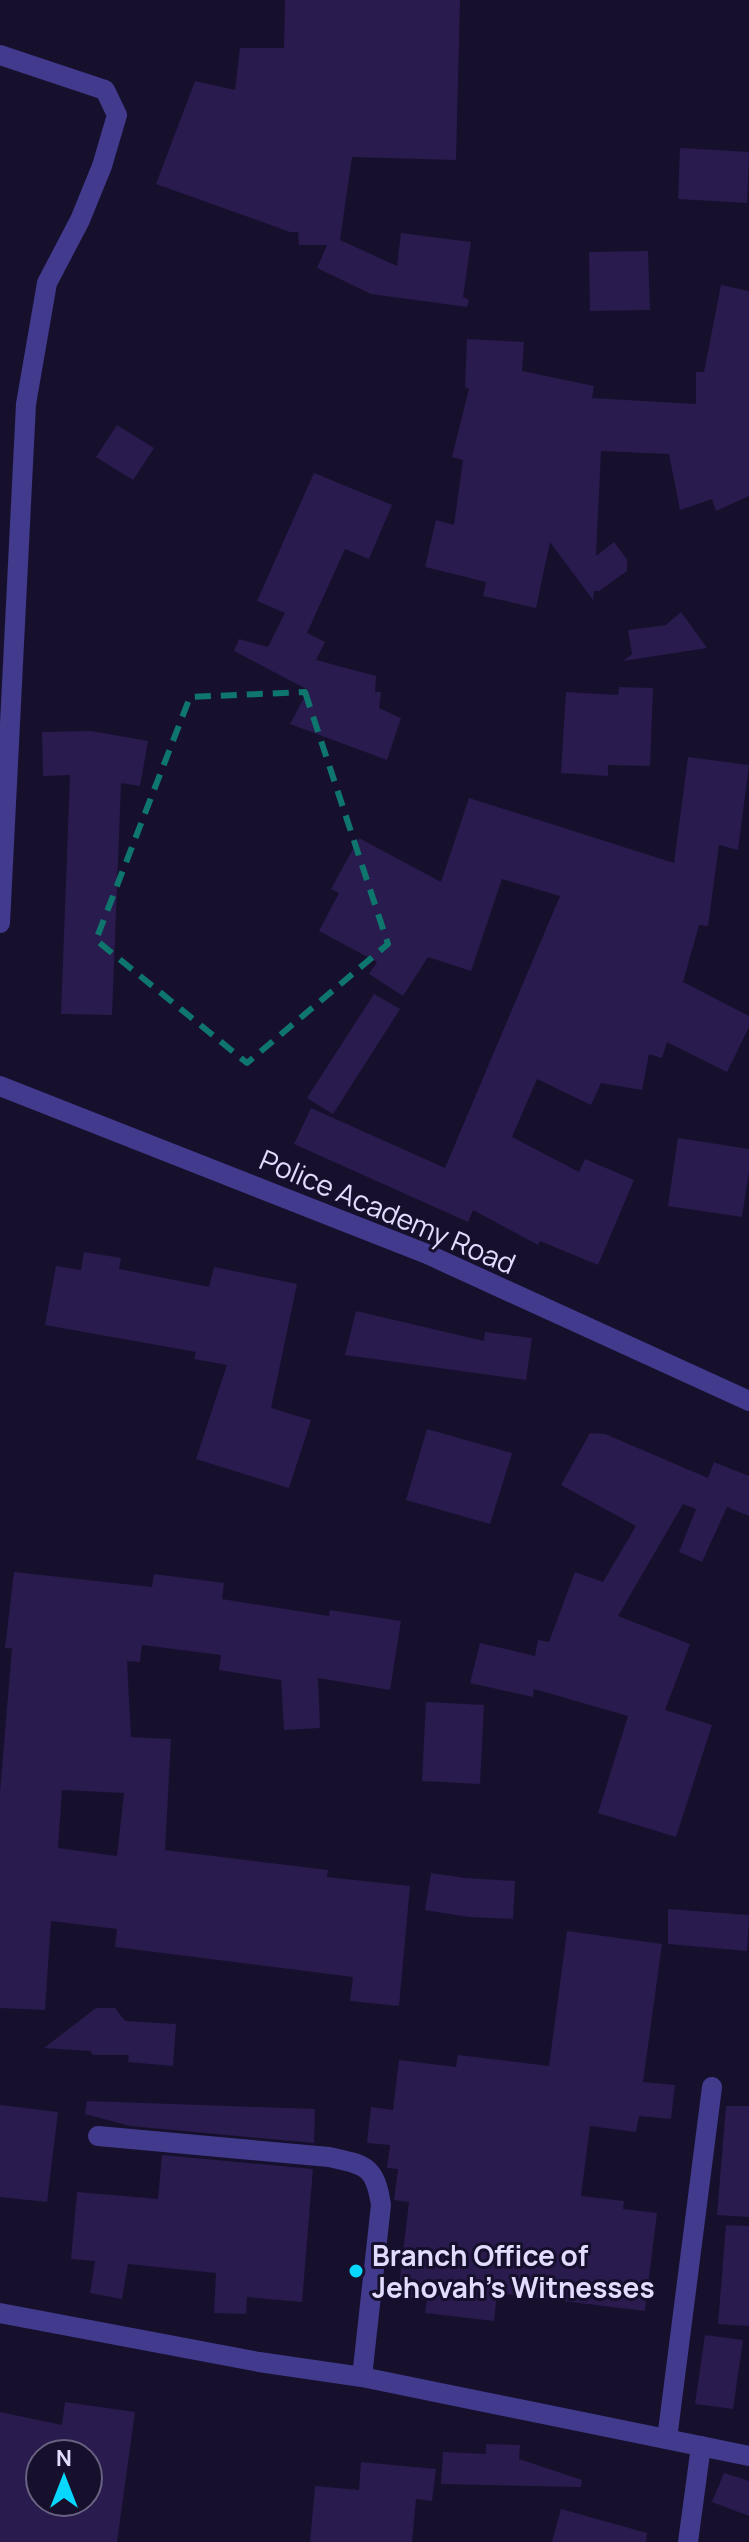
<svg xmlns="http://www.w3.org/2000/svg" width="749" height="2542" viewBox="0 0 749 2542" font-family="Manrope,sans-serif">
<rect width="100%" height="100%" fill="#17102c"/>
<g fill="#291b4e" fill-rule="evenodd">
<polygon points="285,0 460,0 456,160 352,157 340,240 397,266 401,233 471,242 463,297 469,300 467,307 371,294 317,268 327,245 299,245 298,232 290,232 156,184 195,81 235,90 240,48 284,48"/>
<polygon points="680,148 749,152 747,203 678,199"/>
<polygon points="648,251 650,310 590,311 589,252"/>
<polygon points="721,285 749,291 749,496 716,511 712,499 680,510 669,454 601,451 596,556 614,542 627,559 627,571 599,591 594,591 593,600 550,542 536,608 483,596 486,582 425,567 436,520 454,525 463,460 452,457 469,389 465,387 467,339 524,342 522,371 594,386 592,398 696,404 696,372 704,372"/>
<polygon points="117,425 154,448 133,480 96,457"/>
<polygon points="314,473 392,505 369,559 345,549 307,633 325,642 316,660 376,676 375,692 381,692 379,708 401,718 387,760 290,724 308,690 234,651 239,639 268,647 285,613 257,601"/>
<polygon points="681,612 707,648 623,661 632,654 628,630 666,625"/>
<polygon points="619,687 653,688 650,766 608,765 608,776 561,773 566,692 618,695"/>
<polygon points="91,731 148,741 140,786 121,783 112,1015 61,1014 70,775 43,776 42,732"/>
<polygon points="688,757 749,765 738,850 719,845 708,926 699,925 683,982 749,1016 749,1027 727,1072 667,1042 662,1058 649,1054 642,1090 601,1083 591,1105 537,1079 512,1137 579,1172 585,1159 634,1180 598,1265 540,1241 538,1245 473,1210 468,1222 294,1144 311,1108 445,1168 560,896 502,879 471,971 428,957 403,996 369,974 377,962 319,931 339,893 331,889 359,838 441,882 469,798 674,863"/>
<polygon points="374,994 400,1009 333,1114 307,1098"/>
<polygon points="678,1138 749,1149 749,1171 742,1217 668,1206"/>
<polygon points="84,1252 121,1258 119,1269 209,1287 214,1267 297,1284 271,1408 311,1420 289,1488 196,1459 227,1365 194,1359 196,1352 45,1325 56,1266 81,1270"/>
<polygon points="356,1311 484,1341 485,1332 532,1338 526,1380 345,1355"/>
<polygon points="427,1429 512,1453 490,1524 406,1500"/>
<polygon points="590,1433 605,1434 708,1478 714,1462 749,1476 749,1516 727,1507 702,1562 679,1552 696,1509 683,1504 618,1616 690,1644 665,1710 712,1725 676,1837 598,1813 628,1716 534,1689 533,1697 470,1683 480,1643 535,1656 538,1640 549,1642 575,1572 603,1582 636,1526 561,1485"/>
<path d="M14,1572L152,1587L154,1574L224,1583L222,1599L329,1616L330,1610L401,1621L390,1690L318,1678L320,1728L284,1730L281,1680L219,1670L221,1655L142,1645L140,1662L127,1661L131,1737L171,1739L165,1850L328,1870L327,1877L410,1886L399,2006L350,2001L353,1977L115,1947L117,1929L51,1921L45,2010L0,2008V1792L12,1648H5ZM62,1790L124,1793L117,1856L58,1848Z"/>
<polygon points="426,1702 484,1705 480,1784 422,1781"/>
<polygon points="431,1873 465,1878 515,1881 513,1919 469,1917 425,1910"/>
<polygon points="668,1909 749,1915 747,1951 668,1944"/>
<polygon points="567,1931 662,1944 643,2082 675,2085 671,2119 639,2116 636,2132 590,2126 581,2196 624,2201 623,2209 657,2213 645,2311 497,2293 494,2321 425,2313 427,2300 398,2296 409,2202 394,2200 398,2169 387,2168 390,2145 367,2143 371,2107 393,2110 399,2060 456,2067 458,2055 549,2066"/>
<polygon points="96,2008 115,2008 125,2021 176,2024 173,2066 128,2062 129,2055 93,2055 90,2051 44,2048"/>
<polygon points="87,2101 315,2109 314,2143 130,2126 85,2114"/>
<polygon points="0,2105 58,2112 47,2202 0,2197"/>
<polygon points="726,2106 749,2106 749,2217 717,2215"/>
<polygon points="162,2155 313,2169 302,2302 247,2297 246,2314 214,2313 216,2273 128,2264 122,2299 90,2293 95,2261 71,2259 77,2192 158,2199"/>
<polygon points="726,2225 749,2226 749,2326 718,2324"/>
<polygon points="705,2335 743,2340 733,2409 695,2404"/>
<path d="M65,2402L135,2412L117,2542H0V2412L62,2425ZM40,2454H88V2502H40Z"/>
<polygon points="486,2444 520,2445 519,2459 582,2480 581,2487 441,2484 443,2452 486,2454"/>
<polygon points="361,2462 436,2469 432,2501 416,2499 412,2542 310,2542 315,2486 359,2490"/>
<polygon points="724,2473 749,2481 749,2516 712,2502"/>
<polygon points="561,2509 647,2533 646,2542 552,2542"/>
</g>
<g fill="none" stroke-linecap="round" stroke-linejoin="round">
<path stroke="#413a8d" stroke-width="20" d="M98,2136L329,2157C365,2165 375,2165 381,2205L362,2377"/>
<g stroke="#413a8d" stroke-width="20">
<polyline points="0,55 105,90 117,115 102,166 80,220 47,283 26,404 0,923"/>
<polyline points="0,1086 427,1254 749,1401"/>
<polyline points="0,2313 259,2362 362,2377 749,2456"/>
<polyline points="667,2439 712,2087"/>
<polyline points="688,2542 701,2446"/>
</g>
</g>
<path fill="none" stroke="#0f766e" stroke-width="6" stroke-dasharray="16 10" stroke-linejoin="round" d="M305,692L388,944L247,1063L96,940L190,697Z"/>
<circle fill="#08d8ff" stroke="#17102c" stroke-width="3" cx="356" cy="2271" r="8"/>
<g text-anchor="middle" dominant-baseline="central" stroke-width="6" stroke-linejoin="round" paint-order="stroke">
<g font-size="28" fill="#e2dcff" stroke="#17102c">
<text transform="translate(388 1211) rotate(23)">Police Academy Road</text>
</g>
<g font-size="28" font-weight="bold" fill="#e2dcff" stroke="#17102c" text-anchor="start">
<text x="372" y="2255">Branch Office of<tspan x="372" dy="32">Jehovah's Witnesses</tspan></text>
</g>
</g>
<g transform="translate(64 2478)"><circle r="38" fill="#17102c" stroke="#686280" stroke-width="2"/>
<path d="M0-6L14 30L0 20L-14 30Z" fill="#08d8ff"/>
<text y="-12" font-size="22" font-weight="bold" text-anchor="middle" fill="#e2dcff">N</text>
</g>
</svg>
